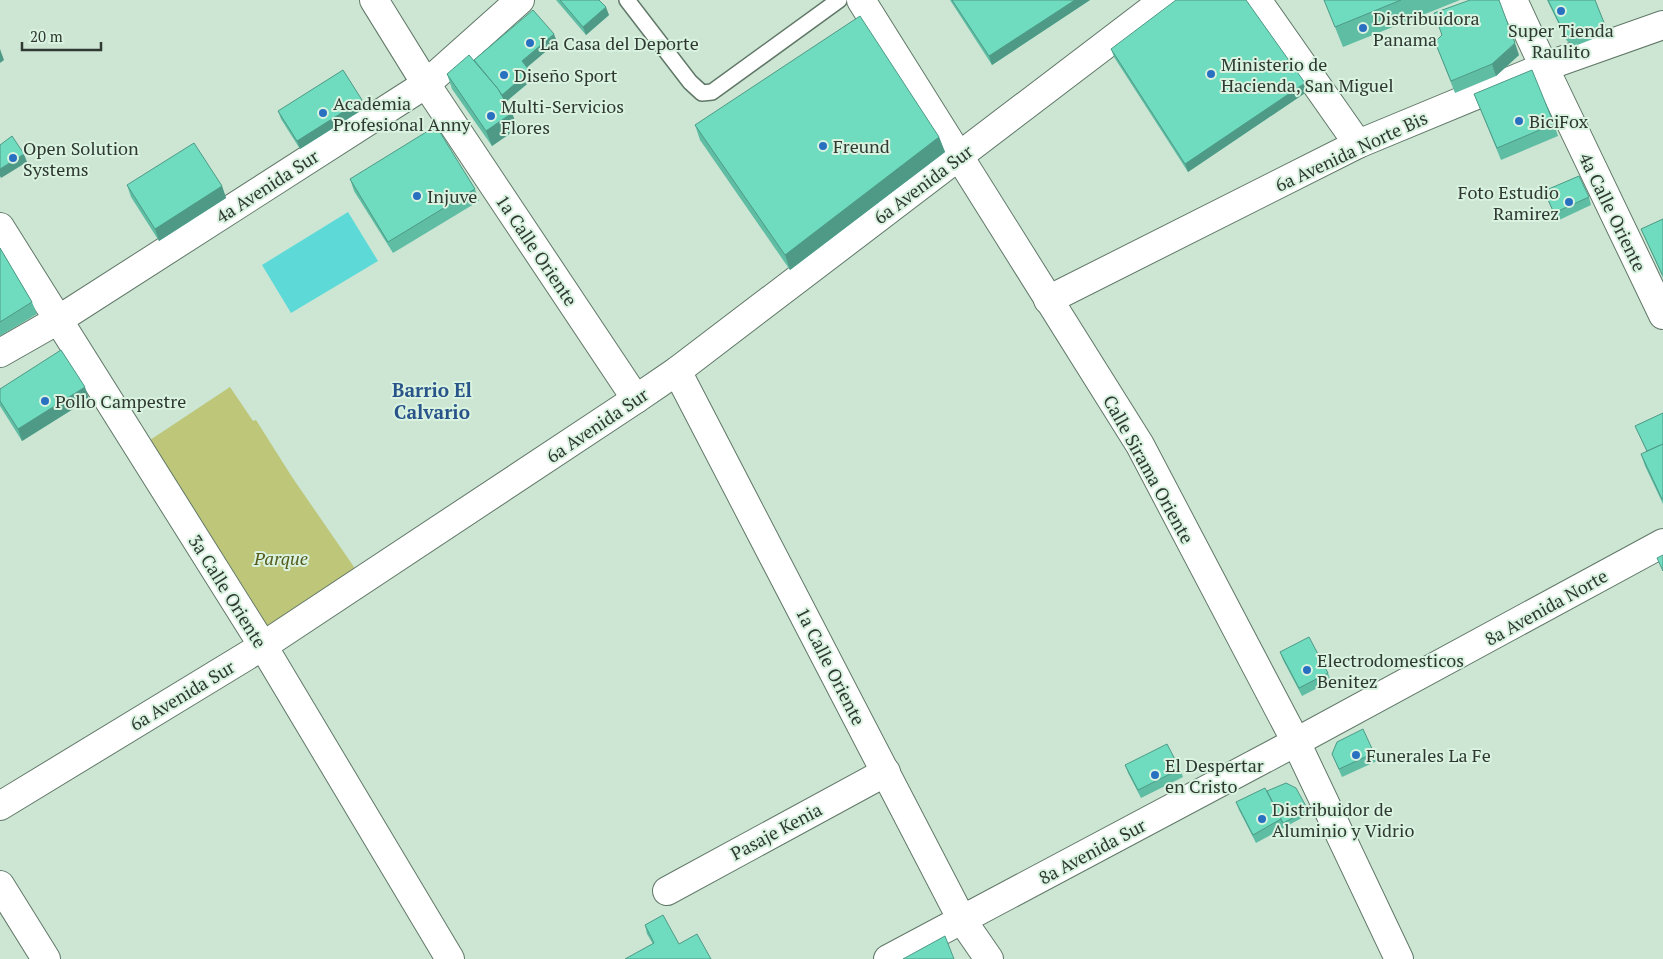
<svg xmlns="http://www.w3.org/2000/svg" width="1663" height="959" viewBox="0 0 1663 959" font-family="'PT Serif',serif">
<rect width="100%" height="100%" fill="#cce6d3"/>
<polygon fill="#bec67a" points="230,387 253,421 256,420 292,477 363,580 271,640 138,448"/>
<polygon fill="#5ddad8" points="348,212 378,261 291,313 262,265"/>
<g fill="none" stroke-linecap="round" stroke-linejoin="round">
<defs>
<polyline id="lane" points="627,0 690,82 702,93 712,92 839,0"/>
<g id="street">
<polyline points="374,0 426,84 636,399"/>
<polyline points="861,0 1140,445 1296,742 1399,959"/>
<polyline points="1513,0 1544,67 1663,315"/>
<polyline points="1048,300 1358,144"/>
<polyline points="677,371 962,920 989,959"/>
<polyline points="0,806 263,646 636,399 677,371 1164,0"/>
<polyline points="667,891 886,772"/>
</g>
<g id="secondary">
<polyline points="1257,0 1358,144 1544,67 1663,25"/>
<polyline points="0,227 263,646 450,959"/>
<polyline points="0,353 58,320 426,84 520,0"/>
<polyline points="0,885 46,959"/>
<polyline points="888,959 1296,742 1663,543"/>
</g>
</defs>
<use href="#lane" stroke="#617868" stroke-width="18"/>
<use href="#street" stroke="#617868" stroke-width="30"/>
<use href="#secondary" stroke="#617868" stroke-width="30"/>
<use href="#lane" stroke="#fff" stroke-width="15"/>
<use href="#street" stroke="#fff" stroke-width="28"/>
<use href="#secondary" stroke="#fff" stroke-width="28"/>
</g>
<g fill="#5fbda4">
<polygon points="556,0 599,0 609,15 586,35"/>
<polygon points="950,0 1090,0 992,65"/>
<polygon points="1324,0 1460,0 1343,47"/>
<polygon points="1547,0 1595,0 1608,33 1575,46 1567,41"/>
<polygon points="557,42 527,67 533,79 506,102 518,128 492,146 452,89 447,74 474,60"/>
<polygon points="1435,42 1519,55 1496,76 1455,93"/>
<polygon points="1111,49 1308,91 1188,172 1114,57"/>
<polygon points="1474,94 1554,124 1558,136 1501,160"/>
<polygon points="365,108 300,149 281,119 278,111"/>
<polygon points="695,125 939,137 945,152 790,270 700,140"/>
<polygon points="350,179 475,189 479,201 393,253 354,191"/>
<polygon points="127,185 222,186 226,198 159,241 131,197"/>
<polygon points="1544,191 1589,197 1591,205 1557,221"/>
<polygon points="1663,219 1663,278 1641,229"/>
<polygon points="0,248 32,302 37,314 0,336"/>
<polygon points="0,389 89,399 22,441 0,406"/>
<polygon points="1663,413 1663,504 1645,466 1641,454 1647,452 1635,426"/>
<polygon points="1280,652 1328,673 1331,681 1302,696 1283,660"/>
<polygon points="1374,753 1377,761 1342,777 1332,754"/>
<polygon points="1125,765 1180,769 1183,777 1141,798 1128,773"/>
<polygon points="1267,791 1308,810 1309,814 1256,843 1239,810 1236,802"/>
<polygon points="645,925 679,944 653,944 647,934"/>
</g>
<g fill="#4e9a86">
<polygon points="1075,0 1090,0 992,65 989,56"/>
<polygon points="606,7 609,15 586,35 583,27"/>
<polygon points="554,34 557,42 525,69 522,61"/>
<polygon points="1515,43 1519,55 1496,76 1492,64"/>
<polygon points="0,49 4,60 0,63"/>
<polygon points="530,71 533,79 503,104 500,96"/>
<polygon points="1305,83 1308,91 1188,172 1185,164"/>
<polygon points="362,100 365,108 300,149 297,141"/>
<polygon points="512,113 518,128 492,146 486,131"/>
<polygon points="939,137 945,152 790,270 785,255"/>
<polygon points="24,154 27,162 1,178 0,176 0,169"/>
<polygon points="222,186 226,198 159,241 155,229"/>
<polygon points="85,387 89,399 22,441 18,429"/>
</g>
<g fill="#6fdcbf" stroke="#4e9a86">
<polygon points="560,0 599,0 606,7 583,27"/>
<polygon points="952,0 1075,0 989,56"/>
<polygon points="1176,0 1246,0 1305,83 1185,164 1111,49"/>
<polygon points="1324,0 1401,0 1335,27"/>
<polygon points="1470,0 1499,0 1515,43 1492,64 1451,81 1435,42 1442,35 1434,13"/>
<polygon points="1548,0 1595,0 1605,25 1572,38 1564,33"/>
<polygon points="533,10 554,34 522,61 530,71 502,95 498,89 474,60"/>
<polygon points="860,16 939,137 785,255 695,125"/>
<polygon points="469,55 498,89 512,113 486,131 447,74"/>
<polygon points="343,70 362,100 297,141 278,111"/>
<polygon points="1532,70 1554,124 1497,148 1474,94"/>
<polygon points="436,126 475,189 388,242 350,179"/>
<polygon points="12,136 24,154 0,169 0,145"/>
<polygon points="194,143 222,186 155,229 127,185"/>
<polygon points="1579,176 1589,197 1554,213 1544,191"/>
<polygon points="1663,219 1663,274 1662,274 1641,229"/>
<polygon points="0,248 32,302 0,322"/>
<polygon points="61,350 85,387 18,429 0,401 0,389"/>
<polygon points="1663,413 1663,444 1647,451 1635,426"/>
<polygon points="1663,444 1663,499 1662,499 1641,454"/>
<polygon points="1663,555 1663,571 1657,558"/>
<polygon points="1309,637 1328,673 1299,688 1280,652"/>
<polygon points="1363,729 1374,753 1339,769 1332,754 1337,742"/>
<polygon points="1167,744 1180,769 1138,790 1125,765"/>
<polygon points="1286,783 1296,788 1308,810 1283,823 1267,791"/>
<polygon points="1265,788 1281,819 1253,835 1236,802"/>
<polygon points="663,915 679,944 697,934 711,959 625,959 654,943 645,925"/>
<polygon points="945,936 954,959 903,959"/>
</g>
<g fill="#2a70c1" stroke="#d9f3e0" stroke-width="2">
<circle cx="1561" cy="11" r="5"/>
<circle cx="1363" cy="28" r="5"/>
<circle cx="530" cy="43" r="5"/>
<circle cx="1211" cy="74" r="5"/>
<circle cx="504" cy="75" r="5"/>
<circle cx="323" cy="113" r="5"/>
<circle cx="491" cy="116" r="5"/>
<circle cx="1519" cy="121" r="5"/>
<circle cx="823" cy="146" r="5"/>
<circle cx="13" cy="158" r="5"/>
<circle cx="417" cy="196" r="5"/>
<circle cx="1569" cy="202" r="5"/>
<circle cx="45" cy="401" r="5"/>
<circle cx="1307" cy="670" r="5"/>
<circle cx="1356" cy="755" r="5"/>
<circle cx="1155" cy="775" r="5"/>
<circle cx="1262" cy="819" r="5"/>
</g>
<g text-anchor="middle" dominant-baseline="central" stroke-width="4" stroke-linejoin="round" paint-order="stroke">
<g font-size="18" fill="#2f3932" stroke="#d9f3e0" text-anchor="start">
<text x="1373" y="18">Distribuidora<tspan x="1373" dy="21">Panama</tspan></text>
<text x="1561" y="30" text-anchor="middle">Super Tienda<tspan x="1561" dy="21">Raulito</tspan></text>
<text x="540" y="43">La Casa del Deporte</text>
<text x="1221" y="64">Ministerio de<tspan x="1221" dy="21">Hacienda, San Miguel</tspan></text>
<text x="514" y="75">Diseño Sport</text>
<text x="333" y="103">Academia<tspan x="333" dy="21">Profesional Anny</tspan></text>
<text x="501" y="106">Multi-Servicios<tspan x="501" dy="21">Flores</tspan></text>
<text x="1529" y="121">BiciFox</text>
<text x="833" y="146">Freund</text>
<text x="23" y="148">Open Solution<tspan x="23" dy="21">Systems</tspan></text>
<text x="1559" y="192" text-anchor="end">Foto Estudio<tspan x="1559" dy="21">Ramirez</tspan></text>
<text x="427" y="196">Injuve</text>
<text x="55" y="401">Pollo Campestre</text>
<text x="1317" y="660">Electrodomesticos<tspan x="1317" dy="21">Benitez</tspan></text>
<text x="1366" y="755">Funerales La Fe</text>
<text x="1165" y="765">El Despertar<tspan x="1165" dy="21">en Cristo</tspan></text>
<text x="1272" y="809">Distribuidor de<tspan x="1272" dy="21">Aluminio y Vidrio</tspan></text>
</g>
<g font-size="18" fill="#2f3932" stroke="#d9f3e0">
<text transform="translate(1351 151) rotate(-25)">6a Avenida Norte Bis</text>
<text transform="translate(923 184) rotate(-37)">6a Avenida Sur</text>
<text transform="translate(267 186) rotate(-33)">4a Avenida Sur</text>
<text transform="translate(1613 212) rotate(64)">4a Calle Oriente</text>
<text transform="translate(537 250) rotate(56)">1a Calle Oriente</text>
<text transform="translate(597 425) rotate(-34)">6a Avenida Sur</text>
<text transform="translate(1149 469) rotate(61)">Calle Sirama Oriente</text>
<text transform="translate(228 591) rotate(58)">3a Calle Oriente</text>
<text transform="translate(1546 607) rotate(-29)">8a Avenida Norte</text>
<text transform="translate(831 666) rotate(63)">1a Calle Oriente</text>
<text transform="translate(182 695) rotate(-31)">6a Avenida Sur</text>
<text transform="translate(776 831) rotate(-28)">Pasaje Kenia</text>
<text transform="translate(1092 851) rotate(-28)">8a Avenida Sur</text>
</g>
<g font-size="18" font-style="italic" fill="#555a1c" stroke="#d9f3e0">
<text x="281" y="558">Parque</text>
</g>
<g font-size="19" font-weight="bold" fill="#285489" stroke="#d9f3e0">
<text x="432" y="389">Barrio El<tspan x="432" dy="22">Calvario</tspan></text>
</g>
</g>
<path d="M22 42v8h79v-8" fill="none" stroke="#2f3932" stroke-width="2.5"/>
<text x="30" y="42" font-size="15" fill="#2f3932" stroke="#d9f3e0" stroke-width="4" paint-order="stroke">20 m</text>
</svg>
